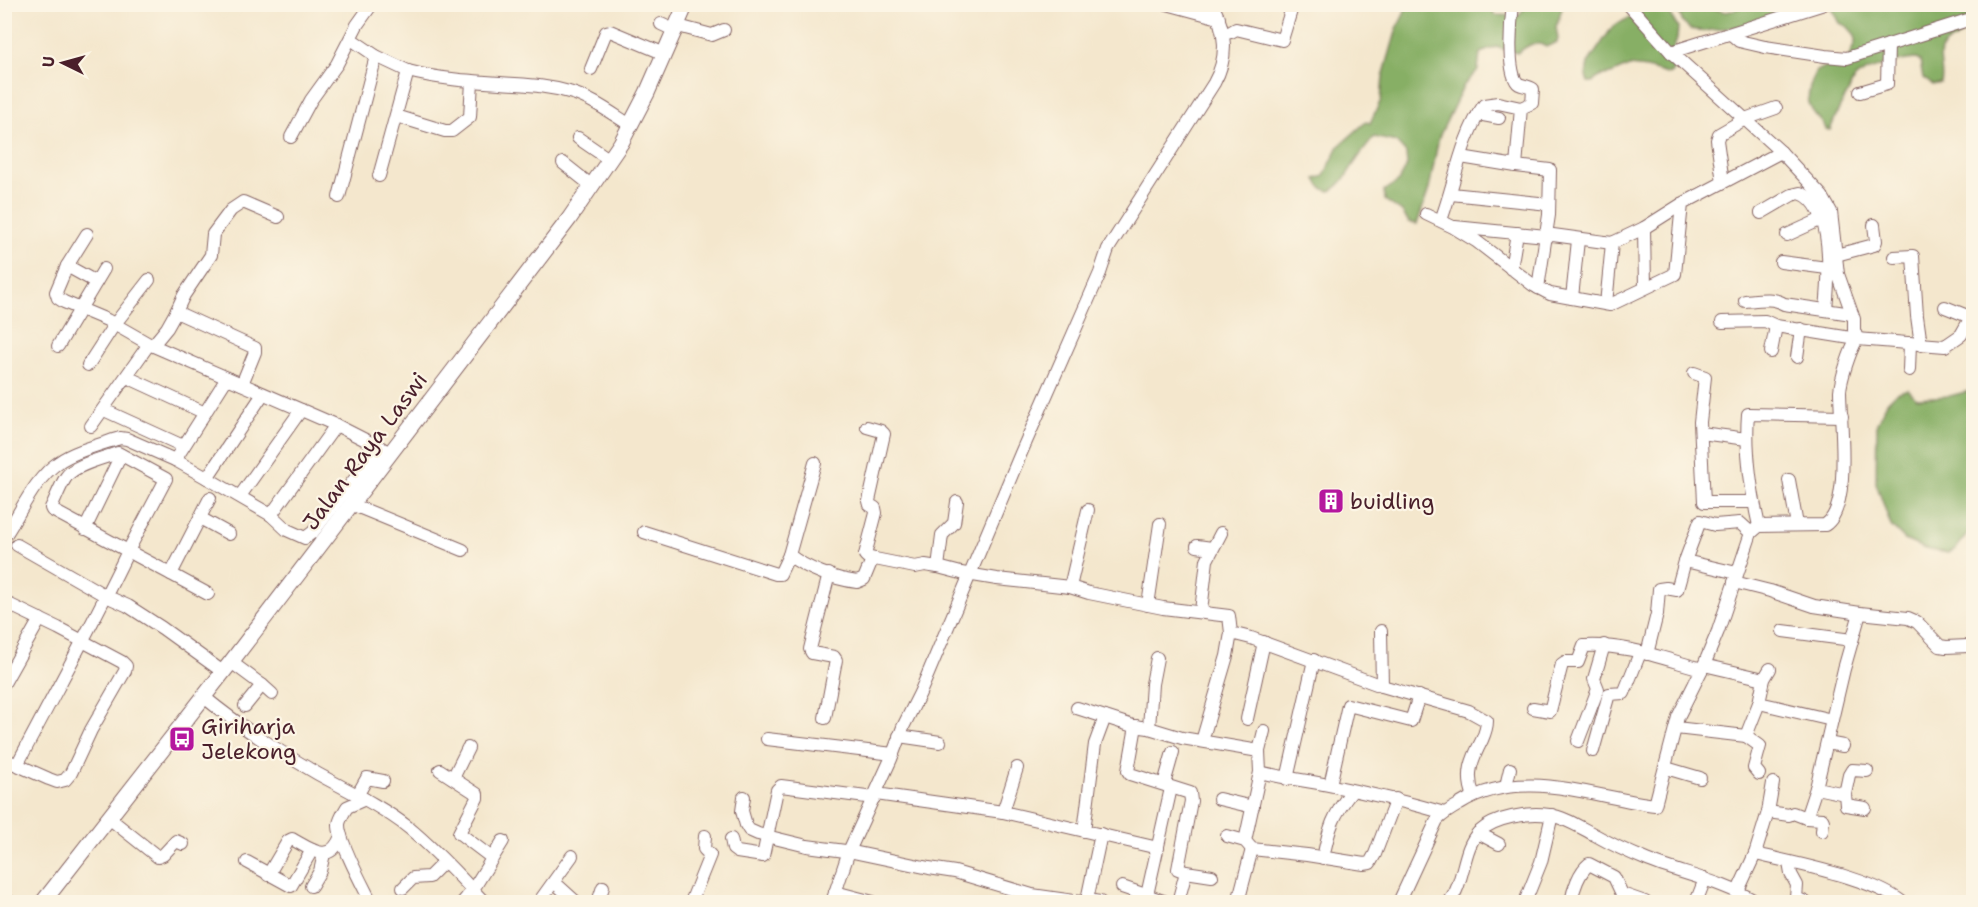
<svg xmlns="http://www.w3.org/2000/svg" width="1978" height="907" viewBox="0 0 1978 907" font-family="'Shantell Sans',sans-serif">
<rect width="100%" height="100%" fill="#fcf5e5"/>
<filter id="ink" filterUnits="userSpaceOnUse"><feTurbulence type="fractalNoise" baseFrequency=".0167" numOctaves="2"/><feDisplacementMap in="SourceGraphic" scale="12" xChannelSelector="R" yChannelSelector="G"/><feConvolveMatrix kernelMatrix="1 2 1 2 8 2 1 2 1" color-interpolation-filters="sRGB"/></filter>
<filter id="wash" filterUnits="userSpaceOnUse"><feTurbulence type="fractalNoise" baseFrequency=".008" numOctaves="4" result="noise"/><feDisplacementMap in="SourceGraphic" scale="24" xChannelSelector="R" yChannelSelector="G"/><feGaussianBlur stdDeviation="1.35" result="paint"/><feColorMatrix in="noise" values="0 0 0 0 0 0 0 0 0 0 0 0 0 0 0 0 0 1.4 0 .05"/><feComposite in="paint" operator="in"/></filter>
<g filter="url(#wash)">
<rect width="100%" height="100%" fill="#f4e7cd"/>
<g fill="#87af65" stroke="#686748" stroke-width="1.5">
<path d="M1406,5H1489L1495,15L1518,16L1527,5H1563L1556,27L1558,39L1557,42L1546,47C1534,39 1528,46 1517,53L1496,47L1480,53L1478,70L1464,85L1439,137L1429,189L1417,224L1409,222L1402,212L1385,200L1384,191L1399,181L1407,165L1406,153L1396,142L1374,137C1368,145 1361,153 1356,161C1348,172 1343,185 1330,191L1321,188L1316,179L1324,176L1339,146L1366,122L1370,123L1381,100L1383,77L1397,28L1404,14Z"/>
<polygon points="1637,5 1667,5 1670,15 1678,27 1677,39 1670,58 1673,70 1671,74 1667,74 1647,68 1629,66 1611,74 1603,75 1592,82 1588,82 1586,76 1588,63 1613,26 1629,18 1633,19 1640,9"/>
<polygon points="1679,5 1701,5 1726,12 1734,10 1741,6 1766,8 1774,5 1811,5 1758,24 1705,31 1690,29 1683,23 1678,9"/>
<path d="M1830,5H1968C1967,13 1967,26 1962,33C1957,41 1945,40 1941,50C1938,61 1944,71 1941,83L1933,85L1923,78L1920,61L1916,59C1901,60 1864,68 1854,80C1850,84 1850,91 1846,96C1838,109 1836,116 1830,130L1826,129C1822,120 1816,117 1812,110C1804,97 1811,84 1816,71L1828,66L1846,63L1855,43V35L1848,27L1840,23Z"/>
<polygon points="1908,389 1916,398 1950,396 1973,390 1973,527 1956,549 1948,553 1925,549 1905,540 1891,526 1876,483 1877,423 1887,402 1896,393"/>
</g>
</g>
<g filter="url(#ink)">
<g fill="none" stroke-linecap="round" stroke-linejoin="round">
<defs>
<g id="minor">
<polyline points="1167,4 1219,18"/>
<polyline points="1299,4 1307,6 1312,4"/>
<path d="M1513,4C1511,19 1506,76 1519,84C1523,86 1529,86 1533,89L1532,103L1521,108"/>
<polyline points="661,24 676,31"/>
<polyline points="678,26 712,35 724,30"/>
<polyline points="1223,34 1231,32 1236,29 1282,40 1293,4"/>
<polyline points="1731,34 1739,41 1765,47 1825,56 1847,58 1974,18"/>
<polyline points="351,39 376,56 408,71"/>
<polyline points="1671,52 1824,4"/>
<polyline points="591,69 606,32 610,31 665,54"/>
<polyline points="1860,92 1887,84 1888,45"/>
<polyline points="1478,114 1499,118"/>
<polyline points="396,116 445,131 452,131 470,117 472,81"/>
<polyline points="291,137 311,100 337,64 357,25 372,4"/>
<polyline points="578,138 610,160"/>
<polyline points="1461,157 1516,166"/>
<polyline points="563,163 592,186"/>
<path d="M379,176L408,71C438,79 469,81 500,83C524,85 546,85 569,92C591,98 611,113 630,125"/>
<polyline points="1723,182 1717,140 1719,134 1745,119 1776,108"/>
<polyline points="1451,194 1549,204"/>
<polyline points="339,197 376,56"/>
<path d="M1761,213L1792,195L1800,193C1835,205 1829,280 1826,309"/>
<polyline points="1426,214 1453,227 1476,241 1533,285 1550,294 1610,305 1675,274 1682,204 1781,152"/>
<path d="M1441,220C1455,183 1461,138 1484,105L1498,103L1521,108L1516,166L1550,170L1549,215L1538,288"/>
<polyline points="1455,227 1546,236 1553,235 1612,243 1644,228 1682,204"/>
<polyline points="1644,228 1645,287"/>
<polyline points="87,234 67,266 96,282"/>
<polyline points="1787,235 1822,219"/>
<polyline points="1836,255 1874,245 1876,241 1874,225"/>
<polyline points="1894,257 1913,256 1917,316 1921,345"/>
<polyline points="1781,262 1827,268"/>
<polyline points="67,266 56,292 58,298 64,302 107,320 149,344 336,425 387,451"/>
<polyline points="1511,269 1517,233"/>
<polyline points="1572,298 1578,240"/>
<path d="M1745,301C1758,300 1773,297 1784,304L1852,314"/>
<polyline points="1606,304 1612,243"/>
<polyline points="1945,307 1970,317"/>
<polyline points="176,312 184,295 211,255 213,234 231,210 243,202 278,217"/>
<polyline points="1722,322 1765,321 1776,326 1857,339 1945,346 1961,335 1974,312"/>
<polyline points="153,345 167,328 176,312 255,348 255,352 242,384"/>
<polyline points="58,346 104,269"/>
<polyline points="1771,352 1776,326"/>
<polyline points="1797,357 1801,329"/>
<polyline points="88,365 114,325 149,280"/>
<polyline points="1909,370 1910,343"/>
<polyline points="1694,373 1705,377 1700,422 1704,502 1754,502"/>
<polyline points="127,377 205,413"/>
<polyline points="104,410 183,446"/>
<polyline points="91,426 149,344"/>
<polyline points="867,427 881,431 884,434 869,501 870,505 875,508 876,513 865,555 867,557 875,559"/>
<polyline points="1701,433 1747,439"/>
<polyline points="175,460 227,378"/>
<polyline points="207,478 263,394"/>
<polyline points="1789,480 1797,525"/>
<polyline points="240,496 301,410"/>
<polyline points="351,504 463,550"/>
<polyline points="271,515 336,425"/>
<polyline points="200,518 229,534"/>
<path d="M1759,526C1751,490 1745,452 1748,414L1842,416"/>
<polyline points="85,529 121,455"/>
<polyline points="644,532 776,574 780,574 789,555 815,463"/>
<path d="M4,537C21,512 34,479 59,462C74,451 102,444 120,438L127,439L175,460L207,478L271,515L287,530L305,538L313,532L380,447"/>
<polyline points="17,545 106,596 128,606 162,628 223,672"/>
<polyline points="1197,546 1212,548"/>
<path d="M789,555C807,569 834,579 857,582L864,579L871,562L875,559L915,567L925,565L938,567L961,573L997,579L1070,587L1089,593L1163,608L1229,616L1231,633L1251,638L1382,686L1469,711L1487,721C1487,728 1485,733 1482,740C1472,759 1465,775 1474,796"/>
<polyline points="938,567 942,535 954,523 957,502"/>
<polyline points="1737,573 1685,561 1700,521 1715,525 1740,523 1751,533"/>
<polyline points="171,574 208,594"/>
<polyline points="1734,582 1770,591 1814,606 1860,613 1908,618 1917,622 1940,646 1946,647 1968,646"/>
<polyline points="1070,587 1088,510"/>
<polyline points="4,602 58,628 122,662 126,666 125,671 91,730 71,773 65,780 57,782 49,779 4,759"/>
<polyline points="1148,605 1160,524"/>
<polyline points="1201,611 1207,560 1221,533"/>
<polyline points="1860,613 1844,669 1816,788 1845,794 1849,775 1852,770 1867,771"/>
<polyline points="1381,631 1382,686"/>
<polyline points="1783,631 1852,640"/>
<polyline points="1647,654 1657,614 1659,589 1666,588 1677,590 1685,561"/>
<polyline points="231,662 262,685 245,706"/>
<polyline points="1704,665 1764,679"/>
<polyline points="1770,669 1764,679 1759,703 1832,720"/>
<polyline points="4,683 40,619"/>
<polyline points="262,685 272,694"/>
<path d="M204,697C239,726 278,751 318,774C349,791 381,806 409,828C436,850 460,877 484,902"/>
<polyline points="1077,708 1133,726 1149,728 1152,684 1157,658"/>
<path d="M1533,708L1550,711L1562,664L1565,662H1578L1584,646C1623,643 1664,659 1702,669"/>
<polyline points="825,718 836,660 834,657 812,653 810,649 829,574"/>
<polyline points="1247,719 1264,642"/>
<polyline points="1136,726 1128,771 1130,774 1190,793 1191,801 1178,869 1186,872 1212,876"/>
<polyline points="1149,728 1182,738 1259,751"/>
<polyline points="1676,728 1746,736 1759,703"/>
<polyline points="899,736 940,742"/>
<polyline points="1746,736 1760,746 1754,768 1759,774"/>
<polyline points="767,739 893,754"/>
<polyline points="1202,741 1227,656 1231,633"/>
<polyline points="1578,741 1598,689 1594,679 1604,645"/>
<polyline points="1827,743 1843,746"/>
<polyline points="1593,751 1609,694 1624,693 1640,653"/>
<path d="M17,765C54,694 93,624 128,551L52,510L51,508C56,498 60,486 66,477C74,465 104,458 118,453L166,479L128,551L171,574L210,498"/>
<polyline points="1666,768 1700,778"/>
<polyline points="440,770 477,794 477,798 459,833 492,858"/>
<path d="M1260,772C1282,778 1305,780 1328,785C1367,793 1405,801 1444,813"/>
<polyline points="453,778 468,748"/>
<polyline points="1287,779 1314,660"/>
<polyline points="1164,784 1173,752"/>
<polyline points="1330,785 1348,705 1411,721 1419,696"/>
<polyline points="1506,786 1510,769"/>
<polyline points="358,794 367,778 383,781"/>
<polyline points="876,794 1003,812 1158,848"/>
<polyline points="1845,794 1846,805 1865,808"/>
<polyline points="744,797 742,811 746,825 749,830 758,834 807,846 853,852 929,868 955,872 1032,895 1081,902 1087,900 1101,834"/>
<path d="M365,799L347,807C344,812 340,818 339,824C338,840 363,886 371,902"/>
<polyline points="1219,799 1253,807"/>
<polyline points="1003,812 1017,768"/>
<polyline points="1768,812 1789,815 1793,813 1806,818 1822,819 1823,821 1822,831"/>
<polyline points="109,818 158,857 163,855 176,841 183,844"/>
<polyline points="1806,818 1816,788"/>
<polyline points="1084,831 1095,744 1105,717"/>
<polyline points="1478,833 1499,844"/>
<polyline points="1227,836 1245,841 1252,849 1307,855 1364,864 1370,863 1375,854 1396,799"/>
<polyline points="731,839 733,849 737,852 763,856 777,790 781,786 874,798"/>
<polyline points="1245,841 1260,772 1259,751 1264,731"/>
<polyline points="1755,854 1768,812 1773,783"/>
<path d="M1323,858C1329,828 1333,815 1352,791"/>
<polyline points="247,862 291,886 312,850"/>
<polyline points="1789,863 1791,874 1797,885 1796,898 1805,902"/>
<path d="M268,875L288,841L292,839C312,850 330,865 341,836"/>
<polyline points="554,882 576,902"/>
<polyline points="311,886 320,871 324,854"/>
<polyline points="1122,887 1166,902"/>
<polyline points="403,888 413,878 429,877 444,862"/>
<polyline points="835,892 873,902"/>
<path d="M1737,893L1755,854C1795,863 1871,878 1902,902"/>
<polyline points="1147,895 1171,788"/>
<polyline points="4,899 10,902"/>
<polyline points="1087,900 1100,902"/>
<polyline points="463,902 472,891 503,841"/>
<polyline points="539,902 572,856"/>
<polyline points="598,902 603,887"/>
<polyline points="691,902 710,855 704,849 705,836"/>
<path d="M832,902L849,851L891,759L903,727L920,693L1021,453L1100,273L1108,249L1214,83C1229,56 1226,31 1212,4"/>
<polyline points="1178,902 1186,872"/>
<polyline points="1238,902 1252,849"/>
<path d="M1399,902L1437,820C1444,813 1451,809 1460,804C1520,766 1591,797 1655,805L1678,717L1704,665L1718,631L1751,533L1759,526L1825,525C1852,508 1840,421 1840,391C1841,378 1850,351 1857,339L1854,330V319L1838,274L1831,212L1822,196L1781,152L1671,52L1628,4"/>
<path d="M1449,902C1465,883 1462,848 1479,832C1495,817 1528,812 1549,815C1565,817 1581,828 1595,835C1611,844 1628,852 1645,859C1680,874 1723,881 1756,902"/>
<polyline points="1525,902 1541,862 1552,815"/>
<path d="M1571,902C1573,890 1579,872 1589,864L1614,877L1622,894L1645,902"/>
<polyline points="1696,902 1705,879"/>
</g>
<polyline id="major" points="43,902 231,662 569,219 621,143 647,93 686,4"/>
</defs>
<use href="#minor" stroke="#866564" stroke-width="14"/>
<use href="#major" stroke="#866564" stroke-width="17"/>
<use href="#minor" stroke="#fff" stroke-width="12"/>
<use href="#major" stroke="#fff" stroke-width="15"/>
</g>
</g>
<defs>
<symbol id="building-square" viewBox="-11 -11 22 22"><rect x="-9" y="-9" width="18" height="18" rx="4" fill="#b5179e" stroke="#fcf5e5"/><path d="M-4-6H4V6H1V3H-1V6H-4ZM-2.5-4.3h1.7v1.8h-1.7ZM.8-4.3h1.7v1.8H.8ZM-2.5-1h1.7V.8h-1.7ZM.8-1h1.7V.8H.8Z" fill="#fff"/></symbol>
<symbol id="bus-square" viewBox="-11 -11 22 22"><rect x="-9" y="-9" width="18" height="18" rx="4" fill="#b5179e" stroke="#fcf5e5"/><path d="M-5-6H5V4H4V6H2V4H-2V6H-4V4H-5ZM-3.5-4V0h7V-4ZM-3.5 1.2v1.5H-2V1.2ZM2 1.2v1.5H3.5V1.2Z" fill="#fff"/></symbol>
</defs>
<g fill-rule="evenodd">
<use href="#building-square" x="1316" y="486" width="30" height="30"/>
<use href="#bus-square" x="167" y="724" width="30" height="30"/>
</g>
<g text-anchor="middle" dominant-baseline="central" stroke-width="4.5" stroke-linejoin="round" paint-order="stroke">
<g font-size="22" fill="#4a1f2b" stroke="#fcf5e5">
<text transform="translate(365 451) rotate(-53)">Jalan Raya Laswi</text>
</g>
<g font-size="22" fill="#4a1f2b" stroke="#fcf5e5" text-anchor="start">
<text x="1350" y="501">buidling</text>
<text x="201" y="726">Giriharja<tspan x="201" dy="25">Jelekong</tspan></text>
</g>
</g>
<rect width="1978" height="907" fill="none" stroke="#fcf5e5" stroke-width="24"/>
<g transform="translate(63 63) rotate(275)" stroke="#fcf5e5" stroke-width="4.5" paint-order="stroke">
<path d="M0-4.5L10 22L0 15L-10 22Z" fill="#4a1f2b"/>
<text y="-9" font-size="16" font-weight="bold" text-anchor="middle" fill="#4a1f2b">U</text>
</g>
</svg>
